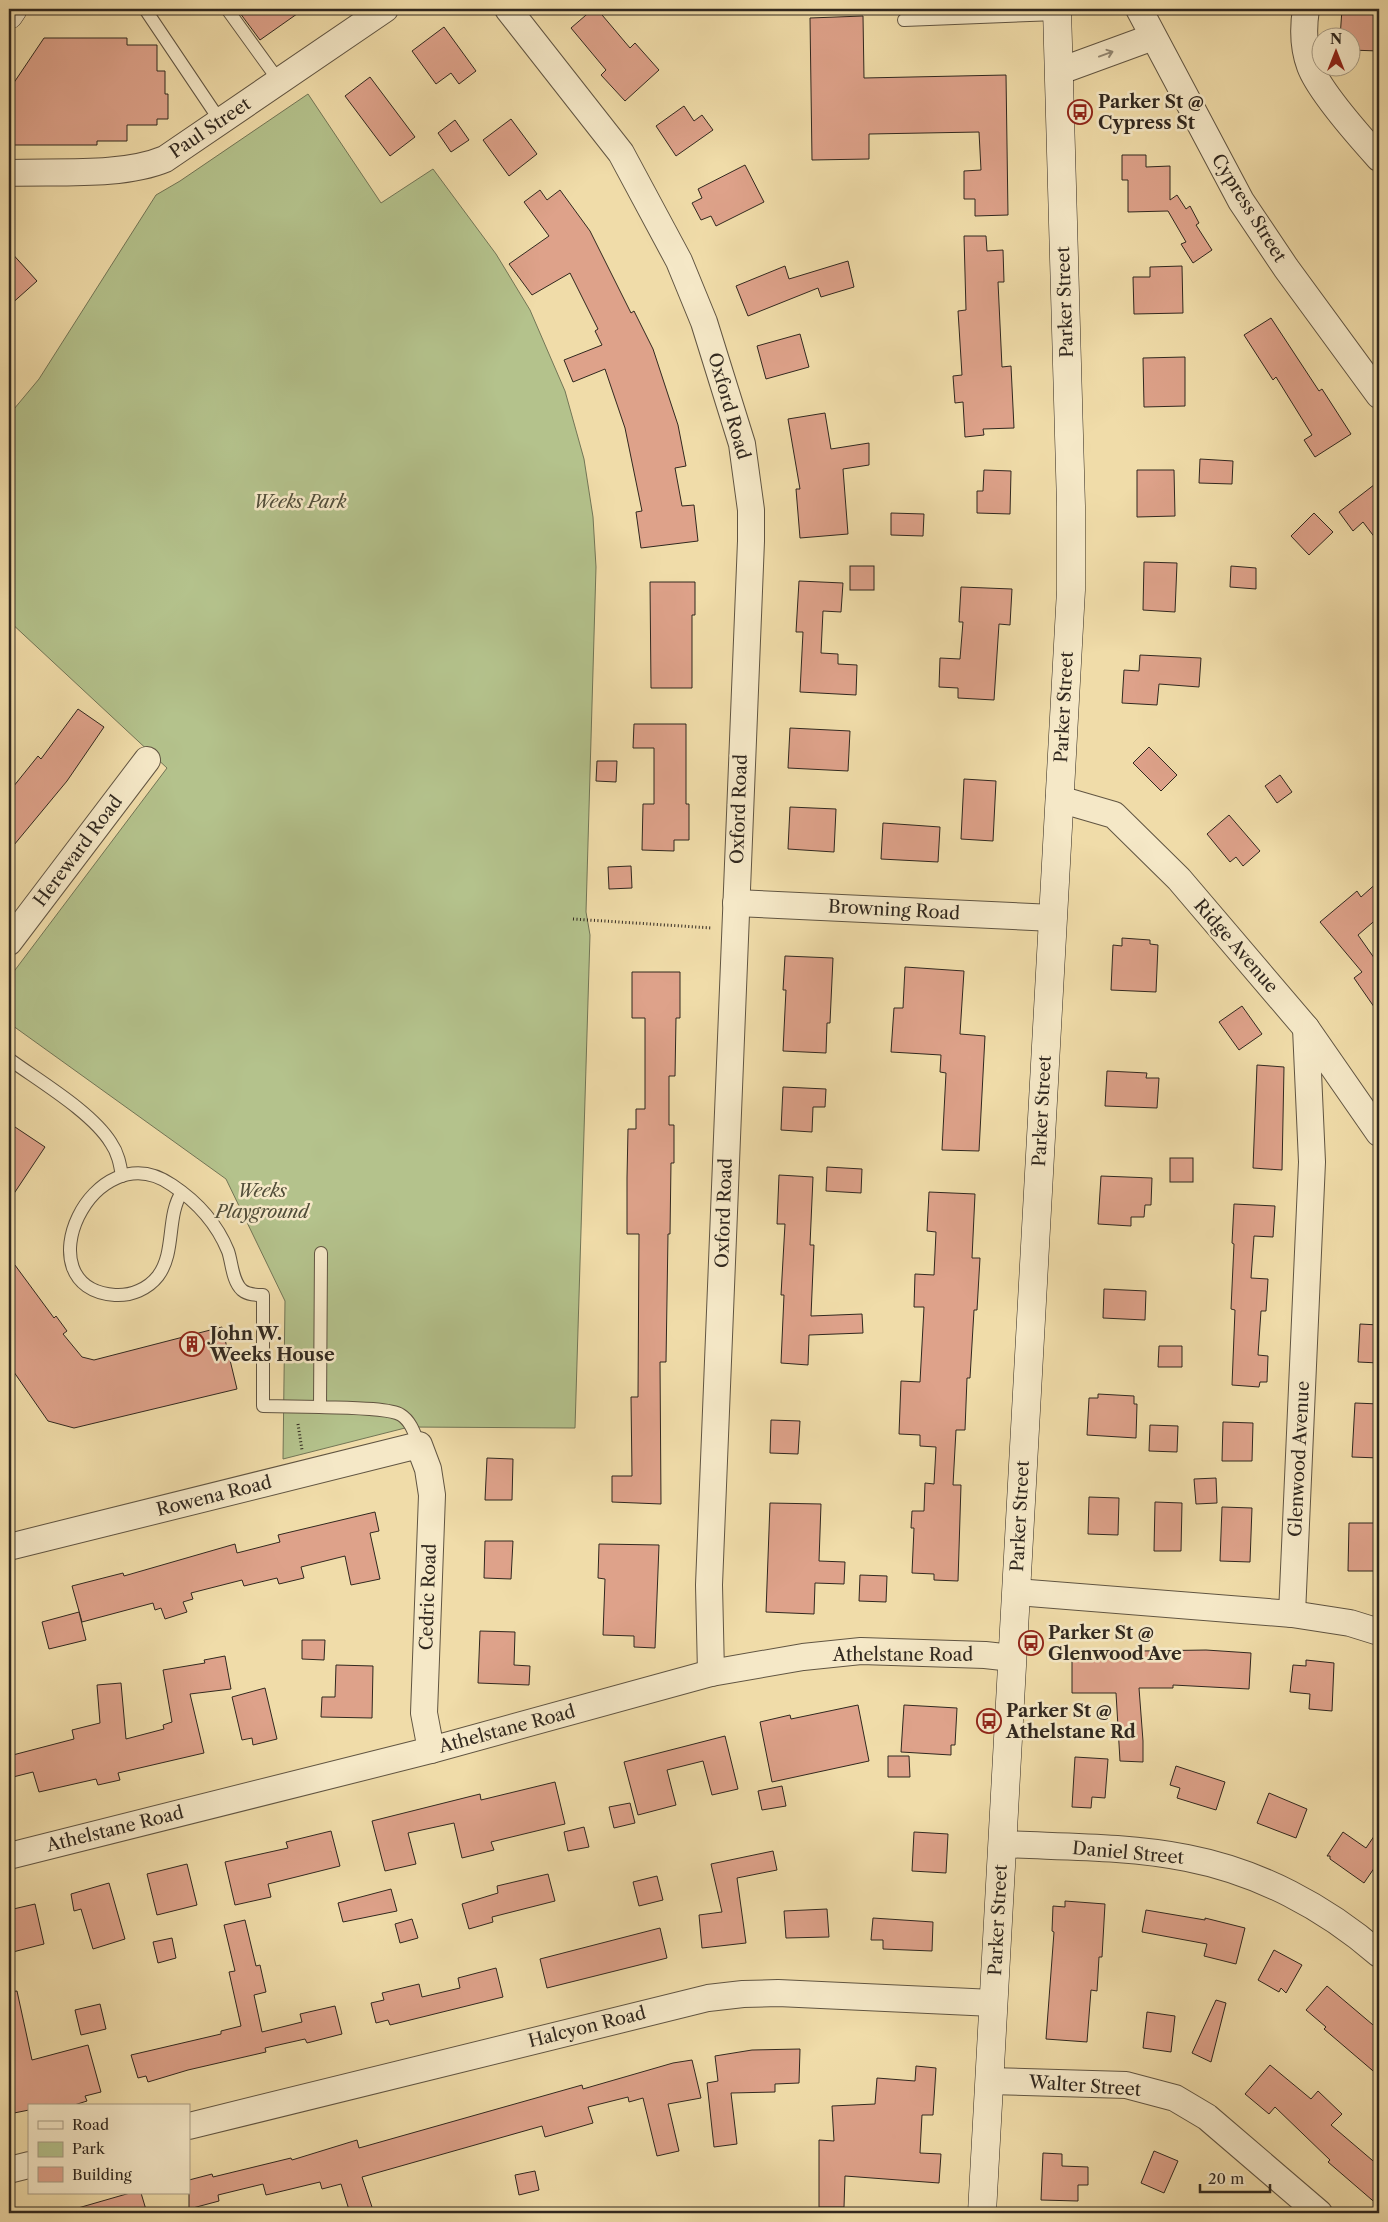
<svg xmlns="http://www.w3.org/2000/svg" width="1388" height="2222" viewBox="0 0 1388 2222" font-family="'Libre Caslon Text',serif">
<rect width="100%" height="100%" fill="#f0dca9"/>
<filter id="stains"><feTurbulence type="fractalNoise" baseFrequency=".004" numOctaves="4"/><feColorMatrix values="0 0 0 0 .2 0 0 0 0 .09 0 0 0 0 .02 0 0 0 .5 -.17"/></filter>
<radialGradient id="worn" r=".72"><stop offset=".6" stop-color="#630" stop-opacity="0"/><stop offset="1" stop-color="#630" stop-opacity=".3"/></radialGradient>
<polygon fill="#b4c28c" stroke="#727556" points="308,94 381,203 433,169 496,254 530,310 565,391 584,459 593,517 596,567 586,912 590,935 575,1428 409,1427 283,1459 285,1301 226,1179 9,1023 9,978 167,768 9,621 9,415 39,379 156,195 180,181"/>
<g fill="#dea28a" stroke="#31281f">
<polygon points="237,9 304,9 260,40"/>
<polygon points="593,9 597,9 630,48 635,43 659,70 625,101 601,75 606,70 571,28"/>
<polygon points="1342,9 1379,9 1379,51 1350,50 1350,38 1340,38"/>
<polygon points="863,16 864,78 1006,75 1008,215 975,216 975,199 964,199 964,171 981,170 979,132 869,134 869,159 812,160 810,18"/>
<polygon points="444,27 476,71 459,84 451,73 436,84 412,51"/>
<polygon points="44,38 127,38 127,45 157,45 157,71 165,71 165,94 168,94 168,119 157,119 157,125 127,125 127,141 97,141 97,145 9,145 9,90"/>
<polygon points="370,77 415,137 390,156 345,96"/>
<polygon points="684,106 694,121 702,115 713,130 676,156 656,126"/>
<polygon points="511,119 537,154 509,176 483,140"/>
<polygon points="455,120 469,140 451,152 438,133"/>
<polygon points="1122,155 1146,155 1146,167 1170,166 1170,200 1177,195 1186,209 1190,206 1199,223 1196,225 1212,250 1193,263 1181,244 1186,242 1168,211 1128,212 1128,180 1122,180"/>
<polygon points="745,165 764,202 716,226 711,216 701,220 692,203 702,198 698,189"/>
<polygon points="540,190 547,200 560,190 590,231 631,313 634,311 653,349 678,425 686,466 675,468 682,506 694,505 698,541 641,548 636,512 642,511 625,428 605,369 573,382 564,360 602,345 595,331 598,329 570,273 532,295 509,264 549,236 524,202"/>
<polygon points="964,236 986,236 987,251 1003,250 1004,282 998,282 1002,367 1011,366 1014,428 983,429 984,435 965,437 963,402 955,403 953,376 962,375 958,311 966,310"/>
<polygon points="9,250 37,281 9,306"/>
<polygon points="848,261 854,287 821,297 818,288 748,316 736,286 785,266 789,279"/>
<polygon points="1182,266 1183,313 1134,314 1133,277 1150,277 1150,267"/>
<polygon points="1271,318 1319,391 1322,389 1351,434 1315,457 1304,440 1312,435 1276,377 1273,380 1244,335"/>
<polygon points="800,334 809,367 766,379 757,346"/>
<polygon points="1185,357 1185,406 1144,407 1143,358"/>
<polygon points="825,413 831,449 869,443 869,465 843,469 848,534 800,538 796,489 800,489 788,419"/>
<polygon points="1200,459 1233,461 1232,484 1199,483"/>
<polygon points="984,470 1011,471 1010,514 977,513 977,491 983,491"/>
<polygon points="1137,470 1174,470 1175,516 1137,517"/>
<polygon points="1379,481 1379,543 1363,522 1353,531 1339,512"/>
<polygon points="891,513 924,514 923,536 891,535"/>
<polygon points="1314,513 1333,532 1309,555 1291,536"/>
<polygon points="1144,562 1177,563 1175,612 1143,610"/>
<rect x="850" y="566" width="24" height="24"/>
<polygon points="1231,566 1256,568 1256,589 1230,587"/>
<polygon points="799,581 843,583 841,612 823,611 821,653 838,654 838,664 857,665 856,695 800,692 803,632 796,632"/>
<polygon points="650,582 695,582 695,615 692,615 692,688 651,688"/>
<polygon points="961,587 1012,589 1010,625 999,624 994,700 958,698 958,688 939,687 940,658 960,659 963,622 959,622"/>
<polygon points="1140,655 1201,658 1199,687 1159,684 1157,705 1122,703 1124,670 1139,671"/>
<polygon points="78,709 104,727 67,781 9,851 9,792 38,756 41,759"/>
<polygon points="634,724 686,724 686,804 689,804 689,840 674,840 674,851 642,850 643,804 654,804 654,748 633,748"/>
<polygon points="790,728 850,731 848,771 788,768"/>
<polygon points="1149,747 1177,775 1161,791 1133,763"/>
<polygon points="597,761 617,761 616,782 596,781"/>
<polygon points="1280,775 1292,792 1277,803 1265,786"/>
<polygon points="964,779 996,781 993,841 961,839"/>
<polygon points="790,807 836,809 834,852 788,849"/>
<polygon points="1229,815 1260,851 1243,866 1236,857 1230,862 1207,834"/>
<polygon points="883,823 940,827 938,862 881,859"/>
<polygon points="631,866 632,888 609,889 608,867"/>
<polygon points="1379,881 1379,917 1358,935 1377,962 1379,960 1379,1014 1354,978 1362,972 1320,922 1357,891 1361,897"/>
<polygon points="1122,938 1150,940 1150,944 1158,945 1156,992 1111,990 1113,945 1122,946"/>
<polygon points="785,956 833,958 830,1023 827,1023 826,1053 783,1051 786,990 783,990"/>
<polygon points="905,967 964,971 960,1034 985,1036 979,1151 942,1150 946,1073 940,1072 941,1055 891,1052 894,1008 903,1008"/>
<polygon points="632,972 680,972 680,1018 676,1018 675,1076 669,1076 669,1125 674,1125 674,1163 671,1163 670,1234 668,1234 666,1362 660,1362 661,1504 612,1502 612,1476 632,1476 631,1397 638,1397 639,1234 627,1234 627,1178 628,1129 636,1129 636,1109 645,1109 645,1018 632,1018"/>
<polygon points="1242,1006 1262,1034 1239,1050 1219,1022"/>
<polygon points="1257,1065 1284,1067 1282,1170 1253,1168"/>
<polygon points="1107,1071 1147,1073 1146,1078 1159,1078 1157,1108 1105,1106"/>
<polygon points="783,1087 826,1089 825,1107 813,1107 812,1132 781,1130"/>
<polygon points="9,1123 45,1147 9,1201"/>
<rect x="1170" y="1158" width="23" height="24"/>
<polygon points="827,1167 862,1169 861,1193 826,1191"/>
<polygon points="779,1175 813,1177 810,1245 814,1245 811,1316 862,1314 863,1333 809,1335 808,1365 781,1363 784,1295 781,1295 785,1224 777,1224"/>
<polygon points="1101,1176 1152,1178 1151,1205 1145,1205 1144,1217 1131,1217 1131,1226 1098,1224"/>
<polygon points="929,1192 975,1194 972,1258 980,1258 977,1310 974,1310 970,1378 967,1378 965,1430 956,1430 953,1485 961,1485 958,1581 934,1580 934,1574 912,1573 914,1528 911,1528 912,1511 924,1511 925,1483 934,1484 936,1447 920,1446 920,1435 899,1434 901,1381 920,1382 924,1307 914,1307 915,1274 934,1275 936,1232 927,1231"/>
<polygon points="1234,1204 1275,1206 1273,1237 1254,1236 1251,1278 1268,1279 1266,1311 1261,1311 1258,1355 1268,1356 1267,1382 1260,1382 1259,1387 1232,1385 1235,1310 1231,1309 1234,1244 1232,1243"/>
<polygon points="9,1257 54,1318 56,1316 67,1331 63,1334 82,1357 94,1360 222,1327 237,1389 74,1428 48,1421 9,1365"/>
<polygon points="1104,1289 1146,1291 1145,1320 1103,1318"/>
<polygon points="1360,1324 1379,1325 1379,1363 1358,1362"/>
<polygon points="1159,1346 1182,1346 1182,1367 1158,1367"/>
<polygon points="1098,1394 1134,1396 1134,1404 1137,1404 1136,1438 1087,1435 1089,1398 1098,1398"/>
<polygon points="1355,1403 1379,1404 1379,1458 1352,1457"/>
<polygon points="771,1420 800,1421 798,1454 770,1453"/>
<polygon points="1223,1422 1253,1423 1252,1461 1222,1461"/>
<polygon points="1150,1425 1178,1426 1177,1452 1149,1451"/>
<polygon points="487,1458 513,1459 512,1500 485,1500"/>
<polygon points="1216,1478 1217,1503 1196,1504 1194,1479"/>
<polygon points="1089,1497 1119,1498 1118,1535 1088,1534"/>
<polygon points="1155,1502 1182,1503 1181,1551 1154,1551"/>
<polygon points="770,1503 821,1504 819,1561 845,1562 844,1584 815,1583 814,1614 766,1612"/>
<polygon points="1222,1507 1252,1508 1250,1562 1220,1561"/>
<polygon points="375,1512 379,1531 370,1533 380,1579 351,1585 345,1556 301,1567 304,1578 279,1584 277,1578 244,1586 242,1580 191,1593 193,1599 183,1602 187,1612 165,1619 161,1608 155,1610 153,1603 82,1622 72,1586 123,1573 124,1576 235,1544 237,1553 280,1542 278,1535"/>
<polygon points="1349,1523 1379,1523 1379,1571 1348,1571"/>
<polygon points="485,1541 513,1541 511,1579 484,1578"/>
<polygon points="599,1544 659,1545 655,1648 634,1647 634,1636 603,1635 605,1579 598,1578"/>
<polygon points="860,1575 887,1576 886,1602 859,1601"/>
<polygon points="79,1612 86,1640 49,1649 42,1622"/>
<polygon points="480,1631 515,1632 514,1665 530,1666 529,1685 478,1683"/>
<polygon points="302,1640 325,1640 324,1660 302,1659"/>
<polygon points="1206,1650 1251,1653 1249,1689 1173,1685 1173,1688 1139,1688 1143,1741 1143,1762 1120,1761 1116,1693 1072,1693 1072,1653 1140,1653 1140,1651"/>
<polygon points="225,1656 231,1689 190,1694 204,1753 118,1773 120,1780 98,1785 96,1779 39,1792 33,1772 9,1778 9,1756 74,1739 72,1730 100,1723 97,1685 121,1683 126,1739 164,1729 163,1725 172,1722 163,1670 205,1663 204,1660"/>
<polygon points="1306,1660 1334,1663 1332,1711 1309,1709 1310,1694 1290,1692 1293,1665 1306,1666"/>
<polygon points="336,1665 373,1666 372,1718 321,1717 322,1697 335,1697"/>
<polygon points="265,1688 277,1739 253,1745 252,1738 242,1740 232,1697"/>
<polygon points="858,1705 869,1761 772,1782 760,1722 790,1715 791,1719"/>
<polygon points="904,1705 957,1708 955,1745 951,1745 951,1755 901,1752"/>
<polygon points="725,1736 738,1789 712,1795 703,1761 667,1770 676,1805 638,1815 624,1762"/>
<polygon points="888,1756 909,1756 910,1777 888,1777"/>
<polygon points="1075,1757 1108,1759 1105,1798 1092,1797 1091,1808 1072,1807"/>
<polygon points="1176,1766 1225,1782 1216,1810 1177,1798 1180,1788 1170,1785"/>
<polygon points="555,1782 565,1824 491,1842 494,1850 462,1858 454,1823 408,1833 416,1864 385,1871 372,1821 480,1794 481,1800"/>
<polygon points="782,1786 786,1806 762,1810 758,1791"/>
<polygon points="1269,1793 1307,1809 1296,1838 1257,1823"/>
<polygon points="630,1803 635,1823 614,1828 609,1807"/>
<polygon points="584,1827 589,1847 568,1851 564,1832"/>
<polygon points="1379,1829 1379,1861 1364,1883 1330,1859 1330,1856 1327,1856 1343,1832 1366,1848"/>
<polygon points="331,1831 340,1866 268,1884 271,1897 235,1905 225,1862 288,1848 286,1842"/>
<polygon points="914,1832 948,1834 946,1873 912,1871"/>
<polygon points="773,1851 777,1870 737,1878 746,1943 702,1948 699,1915 722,1912 711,1864"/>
<polygon points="187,1864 197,1905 157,1915 147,1874"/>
<polygon points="548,1874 555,1901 492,1917 493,1922 469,1929 462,1904 498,1893 497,1886"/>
<polygon points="657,1876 663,1900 639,1906 633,1882"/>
<polygon points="109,1883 125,1939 93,1949 81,1909 74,1911 71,1894"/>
<polygon points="391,1889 397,1911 343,1922 338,1903"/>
<polygon points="1065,1901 1105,1904 1102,1957 1099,1957 1097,1991 1091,1990 1087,2042 1046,2039 1054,1932 1052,1931 1053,1906 1065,1907"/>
<polygon points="35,1904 44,1944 9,1953 9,1910"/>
<polygon points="827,1909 829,1937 786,1938 784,1911"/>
<polygon points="1146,1910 1205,1920 1205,1918 1245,1928 1236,1964 1204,1956 1207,1944 1142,1932"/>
<polygon points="873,1918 933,1922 932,1951 883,1949 883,1940 871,1940"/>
<polygon points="412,1919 418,1938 400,1943 395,1924"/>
<polygon points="245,1920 256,1966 260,1965 266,1992 254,1995 262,2032 302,2022 300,2014 335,2006 342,2034 307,2043 305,2039 265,2048 266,2052 188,2070 148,2082 146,2076 138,2078 131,2055 221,2034 221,2031 241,2026 229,1972 235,1971 224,1925"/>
<polygon points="660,1928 667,1958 547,1988 540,1959"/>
<polygon points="172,1938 176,1958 158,1963 153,1942"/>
<polygon points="1274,1950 1302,1965 1286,1993 1281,1988 1279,1992 1258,1980"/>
<polygon points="496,1968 503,1997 390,2025 388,2020 376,2023 371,2003 384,2000 382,1993 419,1984 422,1997 460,1988 458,1978"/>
<polygon points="1327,1986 1379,2030 1379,2076 1324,2029 1326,2027 1306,2010"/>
<polygon points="17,1991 32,2060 88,2045 101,2092 85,2096 87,2101 71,2106 29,2106 29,2110 9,2114 9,1992"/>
<polygon points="1216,2000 1226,2003 1211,2062 1192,2053"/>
<polygon points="100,2004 106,2029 81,2035 75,2010"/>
<polygon points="1147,2012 1175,2016 1171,2052 1143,2048"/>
<polygon points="800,2049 799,2083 775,2084 775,2092 731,2093 737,2144 714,2147 707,2083 718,2081 715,2056 752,2050"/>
<polygon points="692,2060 701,2098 668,2104 679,2151 657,2156 643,2098 629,2102 628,2097 588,2107 593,2123 545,2137 542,2126 362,2177 374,2213 350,2213 341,2184 322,2189 320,2182 266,2195 263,2184 218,2195 219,2201 189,2209 189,2180 212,2174 213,2177 291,2158 292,2160 357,2140 359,2148 582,2085 583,2089 673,2063"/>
<polygon points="1270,2065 1311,2099 1318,2091 1342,2114 1331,2125 1379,2166 1379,2206 1328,2162 1330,2160 1275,2107 1269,2114 1245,2094"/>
<polygon points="916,2066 936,2068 933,2115 922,2115 920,2153 941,2154 939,2183 845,2176 844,2207 819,2207 819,2140 834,2141 832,2106 875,2104 877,2078 915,2081"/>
<polygon points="1154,2151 1178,2161 1164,2193 1141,2183"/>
<polygon points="1043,2153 1062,2154 1062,2166 1088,2167 1088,2185 1078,2185 1078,2201 1041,2200"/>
<polygon points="535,2171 539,2190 519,2195 515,2175"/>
<polygon points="130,2193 141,2193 147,2213 79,2213 78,2208"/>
</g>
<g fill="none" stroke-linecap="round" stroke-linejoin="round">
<defs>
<g id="lane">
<polyline points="145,9 221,122"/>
<polyline points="227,9 279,81"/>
<polyline points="904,20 1057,14"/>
<path d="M9,1059C39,1081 92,1112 111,1143C118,1153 120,1164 122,1176"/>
<path d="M182,1192C166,1216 176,1252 158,1276C148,1289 131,1296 115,1295C20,1288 93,1130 172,1185C196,1201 217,1224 228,1251C232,1262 232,1281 242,1290C248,1295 256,1295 263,1295V1406L320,1407"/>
<path d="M321,1253L320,1407C337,1408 388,1407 401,1415C411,1421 415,1435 419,1445"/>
</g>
<g id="street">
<polyline points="508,9 621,153 679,261 704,322 742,444 751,510 751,541 709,1585 711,1673"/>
<polyline points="1139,9 1241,201 1286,268 1379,395"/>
<path d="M1306,9C1303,28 1303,47 1310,66C1319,91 1360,137 1379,158"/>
<polyline points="1060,71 1153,37"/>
<path d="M9,173C56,171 122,177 165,159L385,9"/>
<polyline points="1059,799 1114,815 1179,879 1306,1028 1379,1133"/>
<polyline points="736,903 1053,918"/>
<polyline points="9,942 147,760"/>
<polyline points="9,1547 419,1445 428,1469 432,1495 424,1713 431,1750"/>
<polyline points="1016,1592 1292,1614 1312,1162 1306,1028"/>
<polyline points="1292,1614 1350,1623 1379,1632"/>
<path d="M1002,1844C1063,1847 1127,1846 1187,1858C1259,1872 1325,1907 1379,1954"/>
<polyline points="9,1856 431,1750 711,1673 803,1657 861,1651 985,1655 1012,1658"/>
<polyline points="989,2081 1126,2085 1175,2098 1207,2117 1319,2213"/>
<polyline points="189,2126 708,1998 743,1994 778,1993 993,2003"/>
<polyline points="9,2170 29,2165"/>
</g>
<g id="secondary">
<polyline points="9,15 13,9"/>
<polyline points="982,2213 1071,590 1071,506 1057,9"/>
</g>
</defs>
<use href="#lane" stroke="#615542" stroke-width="14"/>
<use href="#street" stroke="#615542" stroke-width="28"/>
<use href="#secondary" stroke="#31281f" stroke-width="29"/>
<g stroke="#31281f" stroke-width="3" stroke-dasharray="1 2.5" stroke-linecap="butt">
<polyline points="573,919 712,928"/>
<polyline points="298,1424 302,1450"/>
</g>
<use href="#lane" stroke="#f5e8c7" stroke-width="12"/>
<use href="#street" stroke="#f5e8c7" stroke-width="26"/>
<use href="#secondary" stroke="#f5e8c7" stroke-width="28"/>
<polyline stroke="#31281f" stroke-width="1" points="9,19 23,9"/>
</g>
<defs><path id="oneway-shaft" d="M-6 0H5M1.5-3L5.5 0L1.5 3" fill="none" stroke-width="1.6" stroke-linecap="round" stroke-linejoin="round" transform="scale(1.25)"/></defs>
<use stroke="#938873" href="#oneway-shaft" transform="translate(1106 54) rotate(-20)"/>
<defs>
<symbol id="bus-ring" viewBox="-11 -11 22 22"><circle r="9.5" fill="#f5e8c7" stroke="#8f2418" stroke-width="1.5"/><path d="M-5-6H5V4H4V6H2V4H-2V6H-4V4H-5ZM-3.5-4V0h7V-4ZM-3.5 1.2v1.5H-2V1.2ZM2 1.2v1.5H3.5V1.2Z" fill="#8f2418"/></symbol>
<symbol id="building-ring" viewBox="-11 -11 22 22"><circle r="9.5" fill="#f5e8c7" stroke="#8f2418" stroke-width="1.5"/><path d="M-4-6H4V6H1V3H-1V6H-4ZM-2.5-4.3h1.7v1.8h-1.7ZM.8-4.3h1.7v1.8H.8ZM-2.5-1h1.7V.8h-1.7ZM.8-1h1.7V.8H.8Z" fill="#8f2418"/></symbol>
</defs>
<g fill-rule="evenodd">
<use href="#bus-ring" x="1066" y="98" width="28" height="28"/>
<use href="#building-ring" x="178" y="1330" width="28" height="28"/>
<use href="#bus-ring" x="1017" y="1629" width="28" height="28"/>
<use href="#bus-ring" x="975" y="1707" width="28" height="28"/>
</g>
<g text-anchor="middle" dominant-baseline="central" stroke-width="5" stroke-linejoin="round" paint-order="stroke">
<g font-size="18" font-weight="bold" fill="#31281f" stroke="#f5e8c7" text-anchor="start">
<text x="1098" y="102">Parker St @<tspan x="1098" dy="21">Cypress St</tspan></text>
<text x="210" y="1334">John W.<tspan x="210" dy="21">Weeks House</tspan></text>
<text x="1048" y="1633">Parker St @<tspan x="1048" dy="21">Glenwood Ave</tspan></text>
<text x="1006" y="1711">Parker St @<tspan x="1006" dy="21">Athelstane Rd</tspan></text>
</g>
<g font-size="18" fill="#31281f" stroke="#f5e8c7">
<text transform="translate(210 128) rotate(-34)">Paul Street</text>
<text transform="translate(1249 208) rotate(58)">Cypress Street</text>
<text transform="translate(1065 302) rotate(-92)">Parker Street</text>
<text transform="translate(729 406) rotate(74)">Oxford Road</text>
<text transform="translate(1064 707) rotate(-87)">Parker Street</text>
<text transform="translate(739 809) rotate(-88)">Oxford Road</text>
<text transform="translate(78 851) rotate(-53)">Hereward Road</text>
<text transform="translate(894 910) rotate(3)">Browning Road</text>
<text transform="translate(1236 946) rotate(49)">Ridge Avenue</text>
<text transform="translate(1042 1111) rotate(-87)">Parker Street</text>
<text transform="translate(724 1213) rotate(-88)">Oxford Road</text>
<text transform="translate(1299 1459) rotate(-87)">Glenwood Avenue</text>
<text transform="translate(214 1496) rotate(-14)">Rowena Road</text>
<text transform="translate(1020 1516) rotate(-87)">Parker Street</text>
<text transform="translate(428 1597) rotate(-88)">Cedric Road</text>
<text x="903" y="1655">Athelstane Road</text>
<text transform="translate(507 1729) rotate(-15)">Athelstane Road</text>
<text transform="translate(115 1829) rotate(-14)">Athelstane Road</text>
<text transform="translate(1128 1853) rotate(5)">Daniel Street</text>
<text transform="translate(998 1920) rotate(-87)">Parker Street</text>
<text transform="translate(587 2027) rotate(-14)">Halcyon Road</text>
<text transform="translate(1085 2086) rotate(4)">Walter Street</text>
</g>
<g font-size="18" font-style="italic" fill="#524e3a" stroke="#f5e8c7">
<text x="300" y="502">Weeks Park</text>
<text x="262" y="1191">Weeks<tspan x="262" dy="21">Playground</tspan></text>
</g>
</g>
<rect width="1388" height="2222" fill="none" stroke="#f0dca9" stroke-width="30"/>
<rect x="10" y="10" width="1368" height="2202" fill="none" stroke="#31281f" stroke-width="2.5"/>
<rect x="15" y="15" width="1358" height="2192" fill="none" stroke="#31281f"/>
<rect x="28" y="2104" width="162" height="90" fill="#f5e8c7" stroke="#a79b84"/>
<rect x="38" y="2121" width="25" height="8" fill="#f5e8c7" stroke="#a79b84"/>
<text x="72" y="2130" font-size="15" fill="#31281f">Road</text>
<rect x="38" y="2142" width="25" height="15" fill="#b4c28c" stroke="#a79b84"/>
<text x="72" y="2154" font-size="15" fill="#31281f">Park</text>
<rect x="38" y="2167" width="25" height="15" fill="#dea28a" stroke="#a79b84"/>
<text x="72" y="2180" font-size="15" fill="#31281f">Building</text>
<g transform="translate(1336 52)"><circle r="24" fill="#f5e8c7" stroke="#a79b84"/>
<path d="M0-4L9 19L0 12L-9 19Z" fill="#8f2418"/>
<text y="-8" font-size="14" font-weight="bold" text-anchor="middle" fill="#31281f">N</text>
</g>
<path d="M1200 2184v8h70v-8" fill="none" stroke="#31281f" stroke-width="2.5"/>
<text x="1208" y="2184" font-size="15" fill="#31281f" stroke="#f5e8c7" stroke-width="4" paint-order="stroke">20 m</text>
<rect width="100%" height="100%" filter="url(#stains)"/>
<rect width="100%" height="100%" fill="url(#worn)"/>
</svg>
